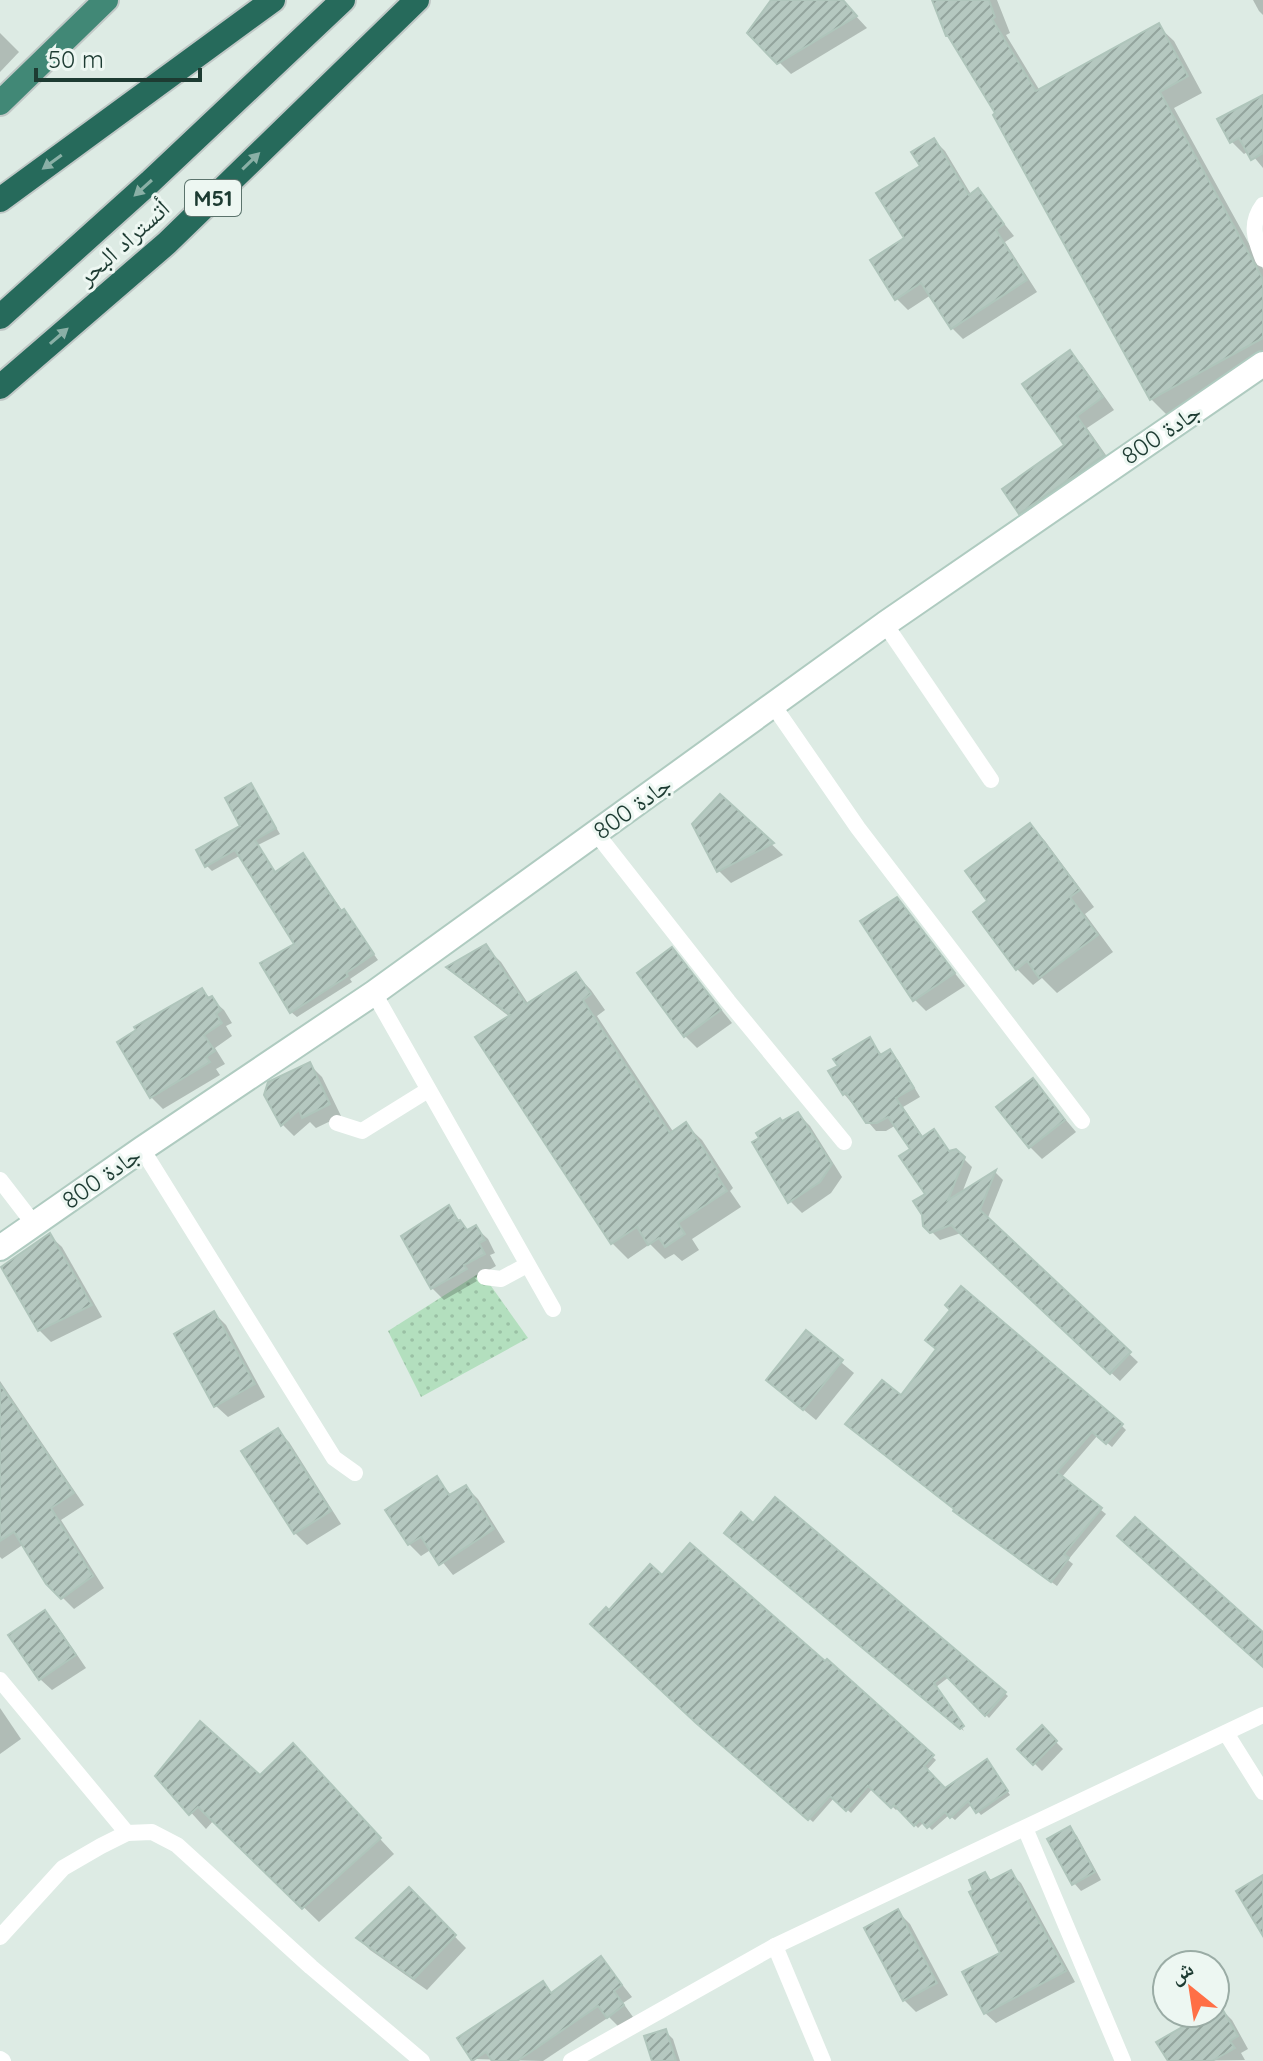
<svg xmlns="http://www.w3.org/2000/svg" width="1263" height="2061" viewBox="0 0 1263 2061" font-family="Quicksand,'Noto Naskh Arabic',sans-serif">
<defs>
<pattern id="park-dots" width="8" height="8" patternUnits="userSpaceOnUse" patternTransform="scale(2)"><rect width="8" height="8" fill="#b3dfbe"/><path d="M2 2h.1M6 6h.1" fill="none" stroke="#9ac0a4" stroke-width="1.8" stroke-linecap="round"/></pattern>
<pattern id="building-hatch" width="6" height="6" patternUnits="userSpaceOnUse" patternTransform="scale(2)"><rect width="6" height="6" fill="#b5c8c0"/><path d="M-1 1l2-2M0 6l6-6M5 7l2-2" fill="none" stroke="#93a49d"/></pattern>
</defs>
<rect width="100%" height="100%" fill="#ddebe4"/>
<polygon fill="url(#park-dots)" points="481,1272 528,1338 421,1397 388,1331"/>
<g fill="#0003">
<polygon points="774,0 841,0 867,28 791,74 750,33"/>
<polygon points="934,0 997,0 1010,33 1006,35 1040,91 1158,26 1174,41 1202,93 1174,108 1263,269 1263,362 1167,415 1151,399"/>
<polygon points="1253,0 1263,0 1263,15 1259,11"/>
<polygon points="0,33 19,52 0,72"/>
<polygon points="1263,97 1263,168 1249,151 1244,154 1232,142"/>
<polygon points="934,140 945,151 972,196 978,191 1014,236 1005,242 1037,292 963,339 952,328 931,295 908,310 897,299 923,167"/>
<polygon points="1070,353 1082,365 1114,410 1087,428 1115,468 1032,524 1020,512 1067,446"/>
<polygon points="251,786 280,834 258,845 276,873 303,856 378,960 350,979 352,982 297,1017 291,1012 296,944 241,855 212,871 207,866 243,827"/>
<polygon points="720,796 783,855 731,883 719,871"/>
<polygon points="1030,825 1045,841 1094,907 1085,914 1113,952 1057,993 1042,978 1033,985 1017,969 990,902"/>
<polygon points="896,899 965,986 926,1011 915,1000"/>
<polygon points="485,947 501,962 529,1005 576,974 591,990 605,1010 597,1016 674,1133 686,1125 702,1140 733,1188 730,1191 741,1207 692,1239 699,1250 682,1261 674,1254 665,1259 650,1244 628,1259 612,1243 478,1038 510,1017 464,982 449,968"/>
<polygon points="683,962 732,1023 697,1048 685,1036"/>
<polygon points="201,990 224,1010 232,1023 226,1026 232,1036 215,1048 225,1064 216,1069 220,1075 163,1109 151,1097"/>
<polygon points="870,1040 883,1056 890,1052 898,1060 920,1097 903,1107 924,1138 934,1131 951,1153 963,1158 972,1167 962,1193 995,1172 1003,1180 987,1220 1138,1362 1120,1381 961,1233 940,1240 925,1225 928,1194 912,1149 896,1125 886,1131 876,1131 844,1094 831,1072"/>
<polygon points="310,1065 322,1077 341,1116 316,1128 310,1122 294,1136 283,1125 266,1095"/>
<polygon points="1033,1081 1076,1132 1042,1159 1030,1147"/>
<polygon points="798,1114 810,1126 842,1177 831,1193 802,1213 790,1201 783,1123"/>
<polygon points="448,1208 469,1231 476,1228 488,1239 495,1253 490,1255 496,1266 475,1278 477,1281 444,1300 432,1288"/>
<polygon points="50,1236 62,1247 102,1317 51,1342 39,1330"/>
<polygon points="214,1313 226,1325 265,1397 228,1417 216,1406"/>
<polygon points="806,1333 854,1373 816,1420 768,1380"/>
<polygon points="0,1381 84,1505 61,1520 104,1588 74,1609 48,1583 24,1544 2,1559 0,1557"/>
<polygon points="902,1398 1121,1425 1126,1430 1112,1447 1098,1435 1061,1478 1106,1514 1068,1560 1073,1564 1057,1586 960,1515"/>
<polygon points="277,1430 289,1442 341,1524 307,1545 295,1533 244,1451"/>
<polygon points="437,1479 452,1496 466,1487 478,1499 505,1542 453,1575 432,1549 421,1556 409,1544"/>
<polygon points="775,1499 1008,1696 989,1718 949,1677 936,1687 964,1731 726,1532 753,1525"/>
<polygon points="663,1577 825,1664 827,1662 936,1760 927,1770 945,1790 990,1765 1010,1795 981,1815 972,1804 955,1820 949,1815 932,1830 924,1822 918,1828 899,1807 896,1810 873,1788 851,1813 834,1798 813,1822 702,1726 609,1612"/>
<polygon points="44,1612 56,1624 86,1668 52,1690 40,1679"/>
<polygon points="0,1708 21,1739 0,1754"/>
<polygon points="1042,1728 1063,1749 1042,1771 1020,1749"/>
<polygon points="307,1760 394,1854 319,1922 214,1820 206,1829 158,1776 260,1777"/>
<polygon points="1069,1828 1077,1836 1101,1880 1081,1891 1074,1883"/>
<polygon points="1010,1873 1021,1883 1075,1982 996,2023 985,2013 1003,1954 985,1874 993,1882"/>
<polygon points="409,1890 466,1948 427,1990 370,1950 358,1938"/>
<polygon points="898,1912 910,1924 948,1995 916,2012 904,2000"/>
<polygon points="601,1958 632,1997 623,2003 633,2017 619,2027 609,2017 543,2061 474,2059 543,1983 553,1994"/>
<polygon points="1220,2008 1232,2020 1248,2049 1241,2053 1245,2060 1170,2061 1211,2013 1215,2013"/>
<polygon points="665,2031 673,2039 680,2061 654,2061"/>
</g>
<g fill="url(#building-hatch)" stroke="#afc5bb" stroke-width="2">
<polygon points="771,0 843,0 857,16 777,64 747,33"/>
<polygon points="932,0 989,0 995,17 992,19 1036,91 1159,23 1188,76 1160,92 1263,279 1263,338 1150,400 993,115 995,113 948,36 946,36"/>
<polygon points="1263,95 1263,153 1251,160 1239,138 1230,143 1217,119"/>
<polygon points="934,138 969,195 978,188 1004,224 996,230 1027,280 951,329 921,283 895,300 870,260 904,238 876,193 920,166 911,152"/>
<polygon points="1070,350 1103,397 1077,416 1104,455 1019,514 1002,489 1064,445 1022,384"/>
<polygon points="251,783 276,828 255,840 275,872 303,853 341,911 344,909 374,954 346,973 348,976 290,1013 260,963 294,944 235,850 205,867 196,850 240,826 225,798"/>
<polygon points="720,794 774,843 717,872 692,824"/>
<polygon points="1030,823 1080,890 1070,897 1098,935 1039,978 1027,961 1016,970 973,912 987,901 965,871"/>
<polygon points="897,897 955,973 913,1001 860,921"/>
<polygon points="486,944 526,1004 576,972 591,994 583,1000 670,1133 686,1122 719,1172 716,1174 727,1191 678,1223 685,1234 665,1247 659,1238 648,1245 637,1227 611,1244 475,1037 510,1015 446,967"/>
<polygon points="672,947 721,1010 684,1037 637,973"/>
<polygon points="202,988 208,998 212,996 221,1010 216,1014 222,1023 204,1035 215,1051 206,1057 210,1062 150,1098 117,1042 136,1030 134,1027"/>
<polygon points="870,1037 880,1055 890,1049 914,1088 896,1098 922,1137 934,1129 949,1151 956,1149 965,1157 948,1200 996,1170 980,1210 1131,1352 1110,1374 951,1225 930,1233 923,1226 922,1215 913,1201 925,1194 899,1156 910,1149 888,1117 877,1123 866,1123 846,1093 843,1095 828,1071 838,1066 833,1059"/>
<polygon points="310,1062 330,1104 302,1118 299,1110 281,1126 264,1095 268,1082"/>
<polygon points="1033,1078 1065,1120 1029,1148 996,1107"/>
<polygon points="798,1112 832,1164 820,1182 788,1203 752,1142 759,1138 756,1133 780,1118 782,1121"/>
<polygon points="449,1205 458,1221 460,1220 467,1230 476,1225 485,1240 479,1243 485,1254 464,1265 467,1269 431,1289 401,1236"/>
<polygon points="50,1233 92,1305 38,1331 1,1267"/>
<polygon points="961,1286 1123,1424 1106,1444 1092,1432 1057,1472 1102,1508 1064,1554 1069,1558 1051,1582 953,1511 954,1509 845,1424 882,1380 901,1395 936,1349 925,1340 950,1310 945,1305"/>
<polygon points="214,1311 255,1384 214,1407 174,1334"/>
<polygon points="806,1330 843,1360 803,1410 766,1380"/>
<polygon points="0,1384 74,1493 51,1508 93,1576 61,1599 46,1584 14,1532 0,1541"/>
<polygon points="278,1428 331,1511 294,1534 241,1451"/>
<polygon points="437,1476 449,1495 466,1485 494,1529 439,1565 421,1537 408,1545 385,1510"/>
<polygon points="775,1497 1006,1692 985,1716 945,1675 934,1683 964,1726 960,1729 724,1533 741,1512 753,1523"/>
<polygon points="1135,1517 1263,1632 1263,1667 1117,1536"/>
<polygon points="690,1543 825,1661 827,1659 934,1755 924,1766 945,1788 987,1759 1008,1791 976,1813 968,1801 950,1818 945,1812 927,1828 920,1820 914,1826 894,1805 891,1808 868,1786 846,1811 830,1796 808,1820 696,1723 590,1624 606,1607 609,1610 650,1564 662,1575"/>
<polygon points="45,1610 76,1655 39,1680 8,1635"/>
<polygon points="200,1721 260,1775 293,1743 381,1838 302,1909 198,1807 189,1815 155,1776"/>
<polygon points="1042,1725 1057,1741 1033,1765 1017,1749"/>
<polygon points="1070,1826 1095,1872 1072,1885 1047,1839"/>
<polygon points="1011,1870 1066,1971 984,2014 962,1972 1000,1953 969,1892 973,1890 969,1880 985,1872 990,1881"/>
<polygon points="1263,1875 1263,1936 1236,1891"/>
<polygon points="409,1887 456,1935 414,1979 356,1938"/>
<polygon points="898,1909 937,1983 903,2001 864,1928"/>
<polygon points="601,1956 622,1985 614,1991 624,2005 607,2018 598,2006 517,2061 492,2061 486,2052 472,2061 457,2038 543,1981 551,1993"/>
<polygon points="1220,2005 1238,2036 1230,2041 1235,2048 1212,2061 1168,2061 1156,2042 1207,2013 1215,2013 1215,2008"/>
<polygon points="666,2029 676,2061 652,2061 644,2036"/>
</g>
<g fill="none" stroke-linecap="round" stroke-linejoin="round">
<defs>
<polyline id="secondary" points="0,1248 142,1149 374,993 885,624 1263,364"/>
<polyline id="trunk" points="0,103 106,0"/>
<g id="motorway">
<polyline points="0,200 273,0"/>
<polyline points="0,317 150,182 343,0"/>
<polyline points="0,387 167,243 417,0"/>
</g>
</defs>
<use href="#secondary" stroke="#afcbc0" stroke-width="28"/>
<use href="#trunk" stroke="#c0c8c6" stroke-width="28"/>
<use href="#motorway" stroke="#c0c8c6" stroke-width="28"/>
<g stroke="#fff" stroke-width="16">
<path d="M1263,205C1249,224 1255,239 1263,259"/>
<polyline points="885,624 991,780"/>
<polyline points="773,705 858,828 1082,1121"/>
<polyline points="596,833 728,1001 844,1142"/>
<polyline points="374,993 553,1309"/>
<polyline points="337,1123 362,1131 428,1090"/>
<polyline points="142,1149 334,1458 355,1473"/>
<polyline points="0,1180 34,1224"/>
<polyline points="485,1277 501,1279 527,1265"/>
<polyline points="0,1680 127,1833"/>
<polyline points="1226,1733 1263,1792"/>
<polyline points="1025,1828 1123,2061"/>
<polyline points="0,1937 63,1868 101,1846 127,1833 152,1832 177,1845 311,1967 422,2061"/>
<polyline points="775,1946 823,2061"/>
<polyline points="0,2059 3,2061"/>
<polyline points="571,2061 775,1946 1263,1715"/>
</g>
<use href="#secondary" stroke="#fff" stroke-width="24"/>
<use href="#trunk" stroke="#418876" stroke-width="24"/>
<use href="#motorway" stroke="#266a5b" stroke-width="24"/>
</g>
<defs><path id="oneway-solid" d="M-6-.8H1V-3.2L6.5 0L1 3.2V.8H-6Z" transform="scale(2)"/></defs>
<g fill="#8ab0a6">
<use href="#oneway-solid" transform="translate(251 161) rotate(-44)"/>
<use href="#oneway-solid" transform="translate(52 162) rotate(144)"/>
<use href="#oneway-solid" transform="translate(143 188) rotate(138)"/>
<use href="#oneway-solid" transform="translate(59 336) rotate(-41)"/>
</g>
<g text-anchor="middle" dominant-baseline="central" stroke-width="6" stroke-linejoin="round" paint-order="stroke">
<rect fill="#edf7f2" stroke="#5b736c" stroke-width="2" x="185" y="180" width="56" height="36" rx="6"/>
<g font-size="22" font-weight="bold" fill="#1d3b32">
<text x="213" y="198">M51</text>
</g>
<g font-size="24" fill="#1d3b32" stroke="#edf7f2">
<text transform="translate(123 242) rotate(-42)">أتستراد البحر</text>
<text transform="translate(1161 433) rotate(-34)">جادة 800</text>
<text transform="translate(632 807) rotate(-36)">جادة 800</text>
<text transform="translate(101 1177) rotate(-35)">جادة 800</text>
</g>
</g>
<g transform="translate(1191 1989) rotate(330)"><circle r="38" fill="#edf7f2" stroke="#9aaca5" stroke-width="2"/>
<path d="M0-6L14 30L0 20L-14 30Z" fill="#ff6f46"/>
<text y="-12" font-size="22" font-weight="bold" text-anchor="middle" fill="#1d3b32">ش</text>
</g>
<path d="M36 68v12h164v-12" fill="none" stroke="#1d3b32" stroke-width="4"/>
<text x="48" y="68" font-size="24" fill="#1d3b32" stroke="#edf7f2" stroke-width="6" paint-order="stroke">50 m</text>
</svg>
